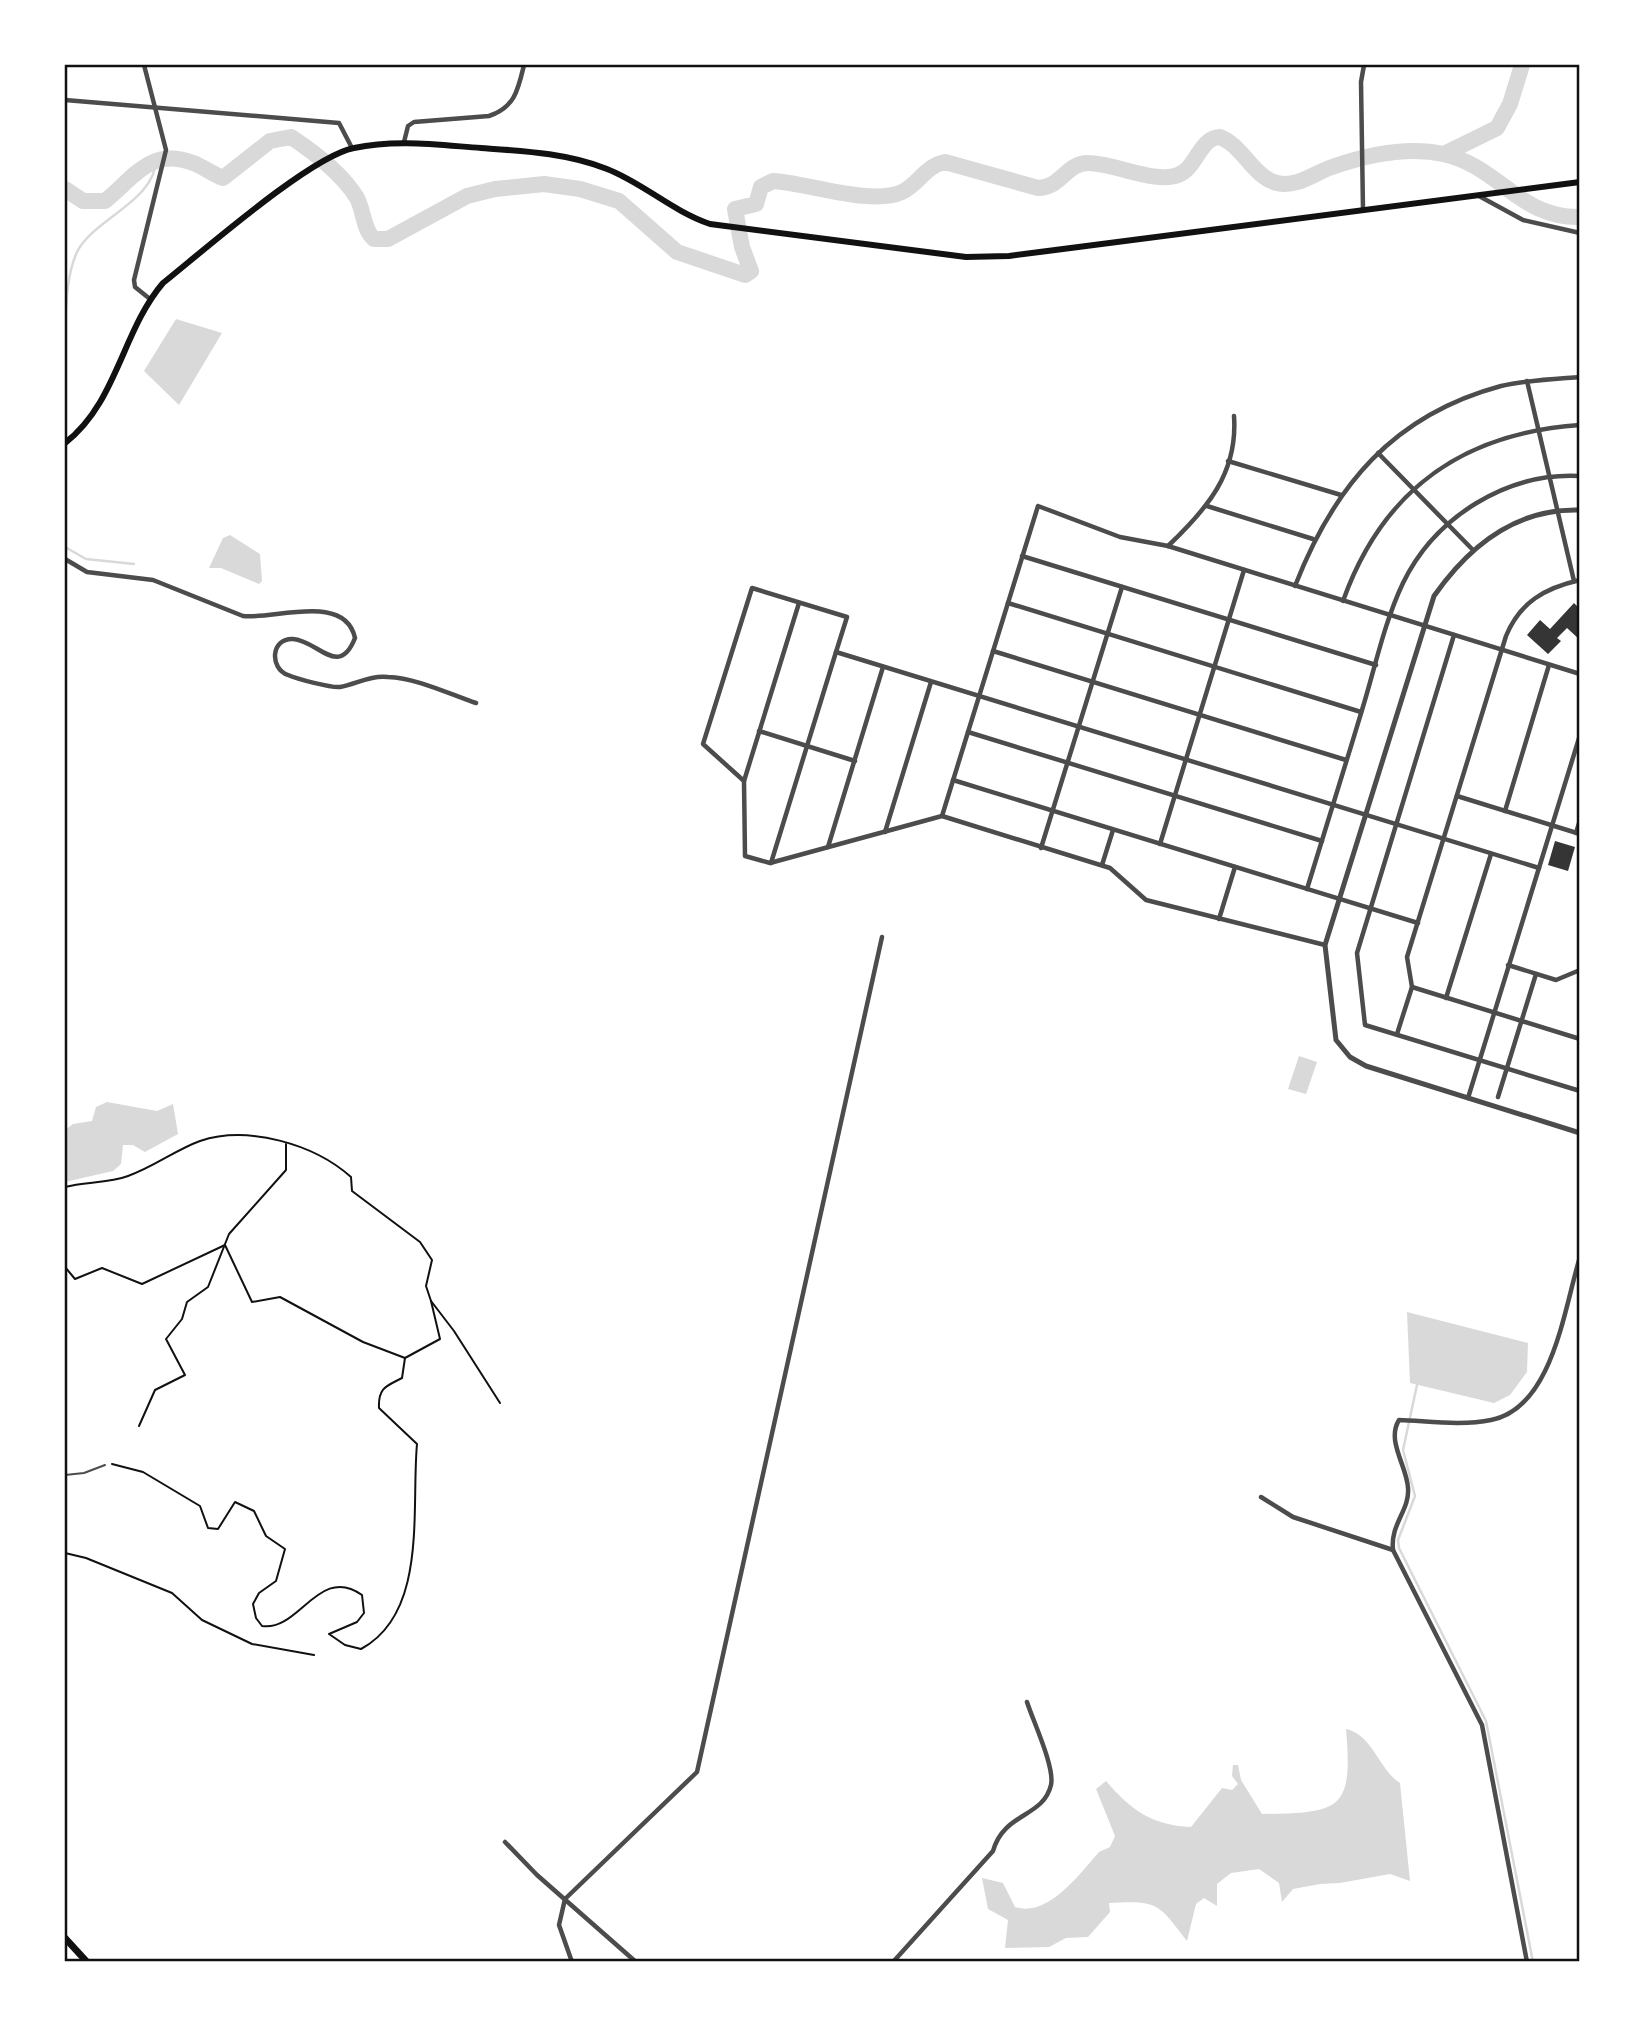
<svg xmlns="http://www.w3.org/2000/svg" width="1645" height="2027" viewBox="0 0 1645 2027" font-family="Manrope,sans-serif">
<rect width="100%" height="100%" fill="#fff"/>
<g fill="#d9d9d9">
<polygon points="176,319 222,333 179,405 144,371"/>
<polygon points="230,535 260,554 262,581 259,584 221,568 209,568 223,538"/>
<polygon points="1299,1056 1317,1062 1306,1094 1288,1089"/>
<polygon points="107,1102 157,1111 173,1104 178,1134 145,1152 133,1145 123,1145 121,1164 113,1171 65,1182 65,1130 73,1124 92,1121 96,1107"/>
<polygon points="1407,1312 1528,1343 1527,1372 1510,1395 1494,1403 1410,1383"/>
<path d="M1346,1729C1373,1735 1379,1770 1400,1783L1410,1881L1390,1874L1340,1883L1320,1884L1293,1889L1282,1902L1279,1883L1259,1869L1231,1873L1217,1884V1906L1204,1898L1196,1904L1187,1941C1158,1903 1158,1900 1109,1903L1110,1912L1088,1937L1066,1938L1049,1947L1005,1948L1008,1920L988,1909L982,1878L1003,1883L1015,1907C1047,1918 1079,1875 1099,1852L1110,1847L1115,1836L1096,1789L1106,1781C1131,1810 1151,1825 1191,1827L1222,1788L1232,1790L1238,1784L1232,1776L1233,1765H1238L1241,1780L1262,1814C1341,1813 1353,1810 1346,1729Z"/>
</g>
<g fill="none" stroke-linecap="round" stroke-linejoin="round">
<g stroke="#d9d9d9" stroke-width="2.5">
<path d="M65,333C66,308 66,276 77,252C93,219 156,201 156,159"/>
<polyline points="65,547 86,559 134,564"/>
<polyline points="1417,1385 1403,1450 1415,1496 1398,1540 1399,1548 1486,1721 1533,1962"/>
</g>
<g stroke="#d9d9d9" stroke-width="16">
<polyline points="1444,154 1497,128 1510,104 1522,65"/>
<path d="M65,189L83,201H105C135,177 150,147 193,163C204,167 212,174 223,178L270,141L291,137C314,152 343,175 357,198C364,211 363,230 374,239H388L467,196L495,189L544,184L580,189L619,201L677,252L745,275L751,271L742,247L735,209L756,204L761,187L773,181C808,183 871,206 902,192C919,184 925,166 945,162L1038,188C1061,188 1066,163 1088,163C1114,163 1155,184 1178,175C1197,168 1199,138 1220,137C1243,146 1253,177 1277,183C1297,188 1314,173 1332,167C1367,155 1406,146 1443,154C1501,167 1518,218 1580,217"/>
</g>
</g>
<g fill="#353535">
<polygon points="1574,603 1580,609 1580,640 1567,628 1557,638 1561,641 1548,654 1527,635 1540,620 1550,629"/>
<polygon points="1555,841 1575,847 1568,871 1548,865"/>
</g>
<g fill="none" stroke-linecap="round" stroke-linejoin="round">
<g stroke="#111" stroke-width="2">
<path d="M65,1187C85,1182 109,1183 128,1176C154,1167 175,1150 200,1141C248,1125 314,1144 351,1177L352,1191L420,1242L432,1260L426,1286L431,1301L454,1331L500,1403"/>
<polyline points="65,1267 75,1279 102,1268 142,1284 225,1245 252,1302 280,1297 363,1342 405,1358"/>
<polyline points="139,1426 155,1390 185,1375 166,1339 182,1319 187,1302 208,1287 229,1234 286,1170 286,1144"/>
<path d="M112,1464L143,1472L200,1506L208,1528L218,1529L235,1502L254,1511L266,1536L285,1549L276,1581L259,1593L253,1604L256,1618L262,1626C299,1632 319,1564 362,1595L364,1613L357,1622L329,1634L345,1645L361,1649C428,1613 411,1509 417,1444L379,1408C378,1387 387,1386 402,1378L405,1358L440,1339L431,1301"/>
<polyline points="65,1553 86,1558 172,1593 202,1620 252,1644 314,1655"/>
</g>
<polyline stroke="#4c4c4c" stroke-width="2" points="65,1475 84,1473 105,1465"/>
<g stroke="#4c4c4c" stroke-width="4.5">
<polyline points="144,65 166,150 134,280 135,287 150,299"/>
<polyline points="65,100 339,123 352,148"/>
<path d="M404,142L408,126L414,122L489,116C515,107 518,90 524,65"/>
<polyline points="1479,196 1523,220 1580,233"/>
<polyline points="1363,210 1361,82 1364,65"/>
<polyline points="1527,381 1574,581"/>
<polyline points="1378,453 1472,549"/>
<polyline points="1228,461 1341,495"/>
<polyline points="1207,506 1313,539"/>
<path d="M1168,546C1207,509 1238,473 1234,416"/>
<polyline points="1022,556 1376,665"/>
<path d="M65,559L87,572L153,580L243,616C273,620 345,592 355,638C339,679 317,640 293,639C271,638 269,668 288,675C297,679 331,688 340,687C356,684 371,675 388,677C417,678 449,694 476,703"/>
<path d="M1295,586C1334,486 1393,415 1501,386C1527,380 1554,379 1580,377"/>
<path d="M1343,601C1383,489 1463,433 1580,425"/>
<polyline points="1008,603 1361,712"/>
<polyline points="1454,635 1357,953 1365,1025 1580,1091"/>
<polyline points="993,651 1346,760"/>
<polyline points="759,731 855,761"/>
<polyline points="968,732 1322,841"/>
<polyline points="953,780 1418,923"/>
<polyline points="744,781 799,603"/>
<polyline points="1457,796 1580,834"/>
<polyline points="1505,811 1549,665"/>
<polyline points="942,816 1038,506 1120,537 1168,546 1580,674"/>
<polyline points="885,832 931,682"/>
<polyline points="1576,833 1580,820"/>
<polyline points="1160,844 1244,570"/>
<polyline points="828,847 883,667"/>
<polyline points="1041,848 1122,587"/>
<polyline points="771,863 836,652"/>
<polyline points="1102,865 1113,830"/>
<path d="M1307,889C1325,830 1344,770 1362,710C1375,668 1384,623 1403,583C1435,517 1507,472 1580,476"/>
<polyline points="1219,919 1235,867"/>
<polyline points="1325,945 1146,900 1110,868 942,816 770,863 745,856 744,781 703,744 752,588 847,617 836,652 1539,868"/>
<polyline points="1508,965 1556,980 1580,970"/>
<polyline points="1412,987 1580,1039"/>
<polyline points="1446,998 1491,854"/>
<path d="M1397,1034L1412,987L1407,957L1506,636C1520,602 1545,588 1580,580"/>
<polyline points="1498,1097 1536,974"/>
<polyline points="1468,1098 1580,735"/>
<polyline points="1261,1497 1293,1517 1393,1550"/>
<polyline points="505,1842 537,1875 636,1962"/>
<polyline points="572,1962 559,1925 565,1899 697,1772 882,937"/>
<path d="M893,1962L993,1851C1004,1812 1043,1818 1051,1785C1055,1767 1033,1721 1027,1702"/>
<path d="M1527,1962L1482,1725L1393,1550C1390,1524 1410,1510 1408,1488C1407,1466 1386,1441 1399,1420C1428,1421 1462,1426 1491,1420C1553,1408 1564,1308 1580,1257"/>
</g>
<path stroke="#4c4c4c" stroke-width="5" d="M1580,510C1516,508 1469,546 1434,596L1325,945L1336,1040L1350,1057L1366,1066L1580,1133"/>
<path stroke="#111" stroke-width="6" d="M65,443C117,403 122,331 163,283C202,252 311,156 354,148C396,139 439,145 481,148C523,151 567,153 607,169C643,183 672,211 710,224L966,257L1009,256L1580,182"/>
<polyline stroke="#111" stroke-width="7" points="65,1938 87,1962"/>
</g>
<rect width="1645" height="2027" fill="none" stroke="#ffffff" stroke-width="133"/>
<rect x="66" y="66" width="1512" height="1894" fill="none" stroke="#111" stroke-width="2.5"/>
</svg>
